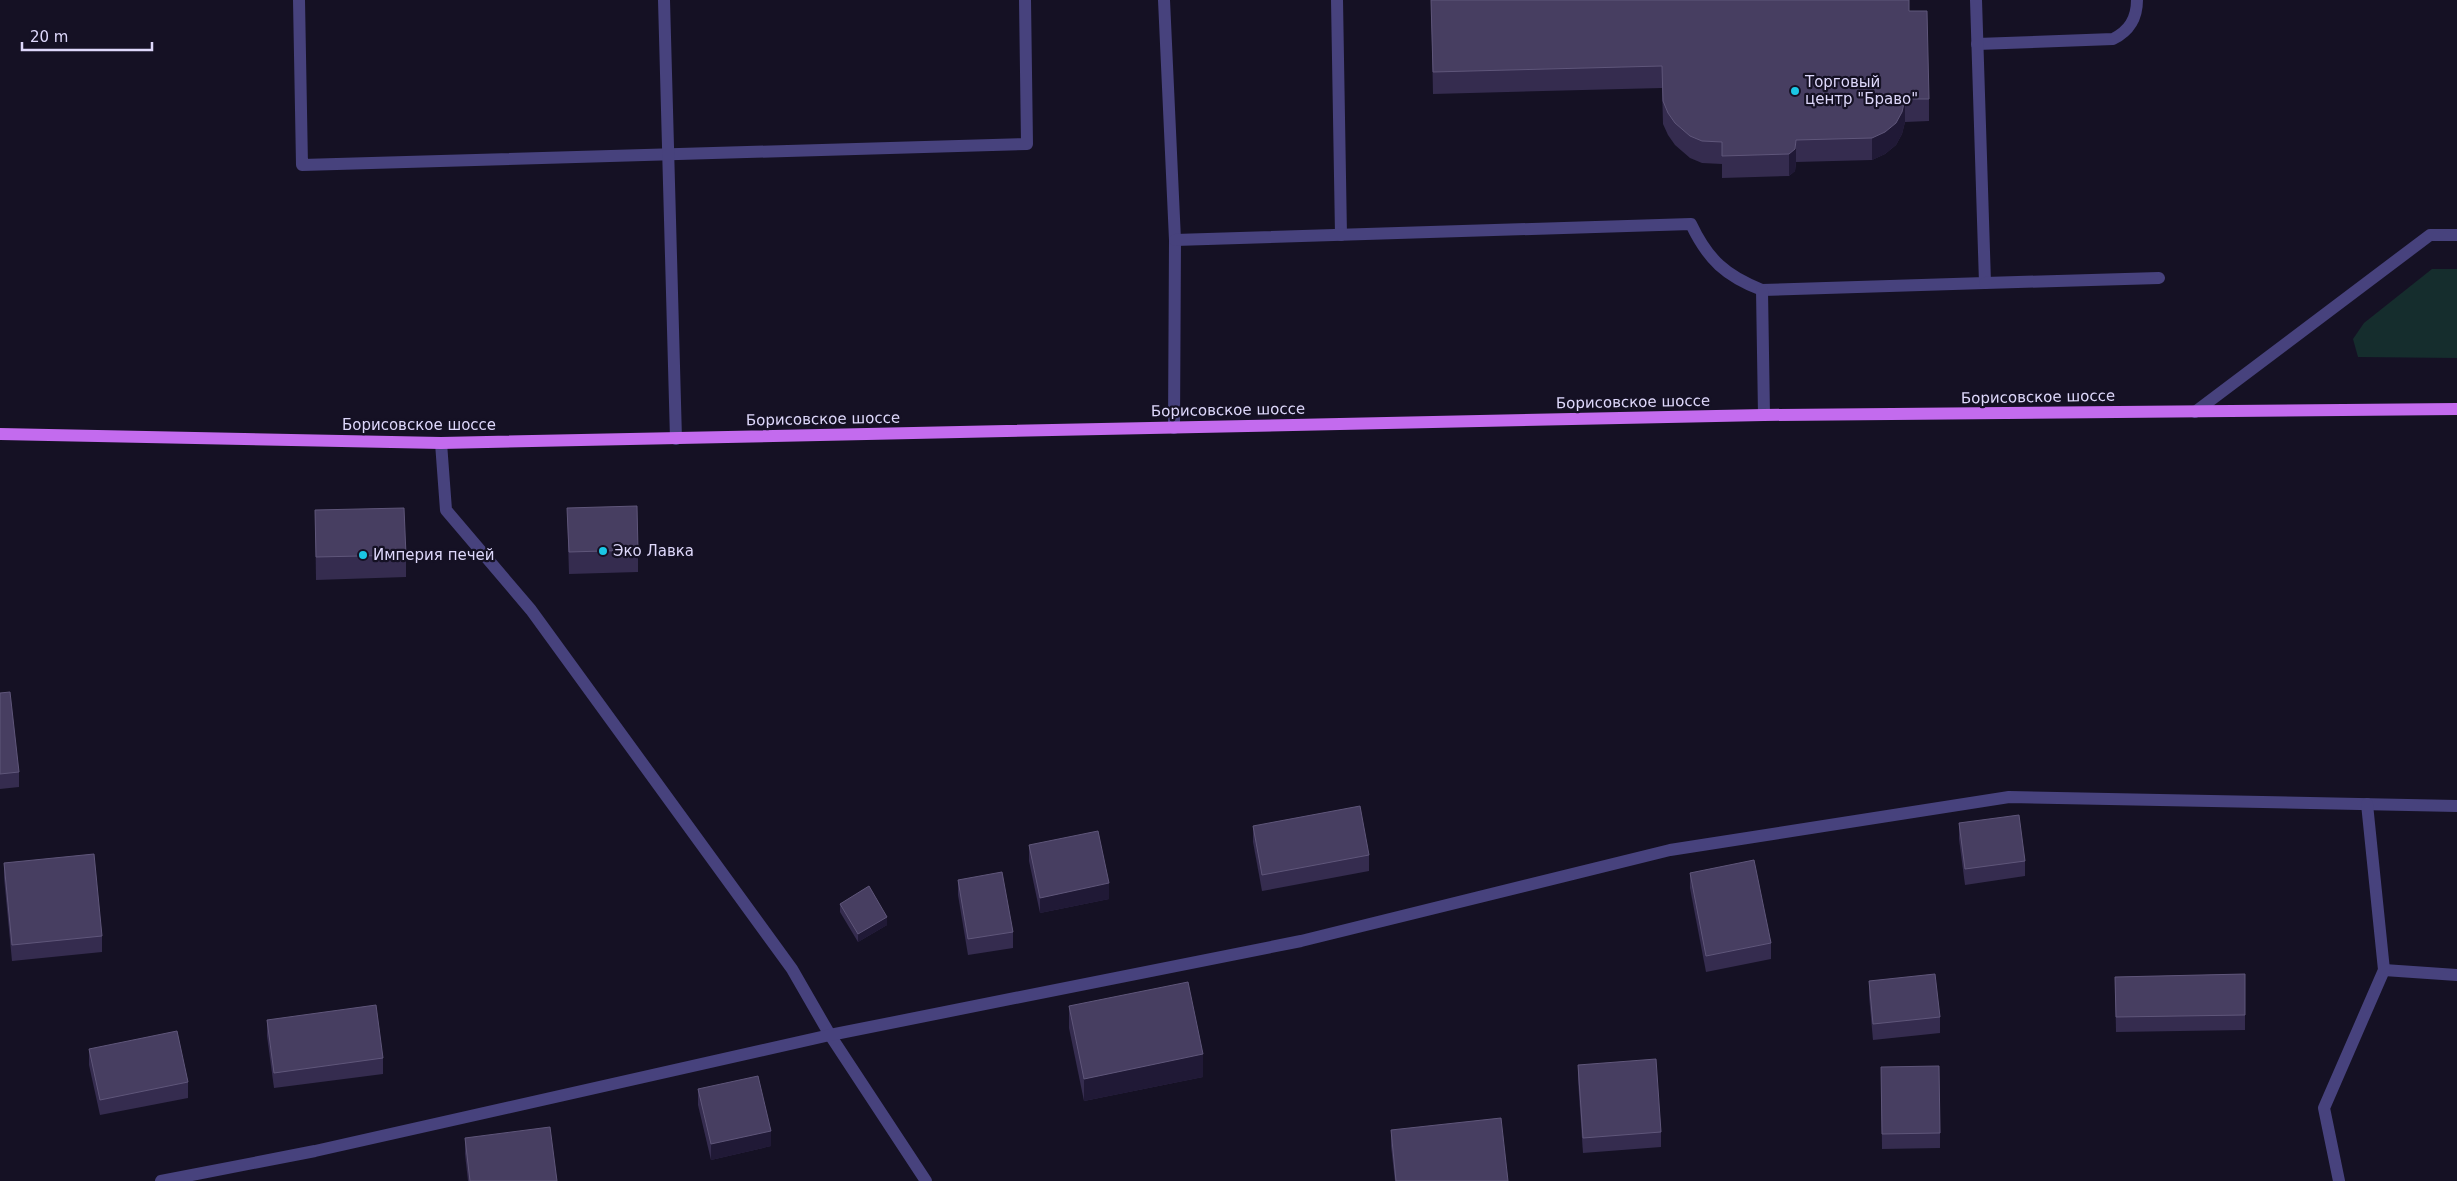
<svg xmlns="http://www.w3.org/2000/svg" width="2457" height="1181" viewBox="0 0 2457 1181" font-family="'DejaVu Sans',sans-serif">
<rect width="100%" height="100%" fill="#151124"/>
<polygon fill="#152d2d" points="2432,269 2457,269 2457,358 2358,357 2353,339 2364,323"/>
<g fill="none" stroke-linecap="round" stroke-linejoin="round">
<g stroke="#47427d" stroke-width="12">
<polyline points="299,0 302,165 1027,144 1025,0"/>
<polyline points="664,0 676,439"/>
<polyline points="1164,0 1175,240 1174,428"/>
<polyline points="1337,0 1341,235"/>
<path d="M1977,44L2113,39C2129,31 2137,19 2137,0"/>
<path d="M1175,240L1691,224C1708,260 1726,276 1762,290L1985,283L1976,0"/>
<polyline points="1985,283 2159,278"/>
<polyline points="1762,290 1764,415"/>
<polyline points="2195,412 2430,235 2457,235"/>
<polyline points="441,443 446,510 531,610 792,969 830,1035 926,1181"/>
<polyline points="2384,970 2457,975"/>
<polyline points="161,1181 315,1151 830,1035 1301,941 1670,850 2009,797 2457,806"/>
<polyline points="2339,1181 2324,1108 2384,970 2367,804"/>
</g>
<polyline stroke="#c36bee" stroke-width="12" points="0,434 441,443 1764,415 2457,409"/>
</g>
<g fill="#352c4f">
<polygon points="1431,0 1909,0 1909,11 1929,99 1929,121 1905,122 1902,134 1896,145 1885,154 1872,160 1796,162 1795,171 1789,176 1722,178 1722,164 1702,163 1690,158 1675,145 1668,135 1663,124 1662,88 1433,94"/>
<polygon points="567,508 638,550 638,572 569,574"/>
<polygon points="315,510 406,555 406,577 316,580"/>
<polygon points="0,693 19,772 19,787 0,789"/>
<polygon points="1959,823 2025,861 2025,876 1965,885 1959,839"/>
<polygon points="1253,826 1369,855 1369,871 1262,891 1253,842"/>
<polygon points="1029,845 1109,899 1040,913 1029,861"/>
<polygon points="4,863 102,936 102,952 12,961 4,878"/>
<polygon points="1690,873 1771,943 1771,959 1706,972 1690,888"/>
<polygon points="958,880 1013,932 1013,948 968,955 958,895"/>
<polygon points="840,904 887,925 858,942 840,912"/>
<polygon points="2245,974 2245,1030 2116,1032 2115,977"/>
<polygon points="1869,981 1940,1017 1940,1033 1873,1040 1869,996"/>
<polygon points="1069,1006 1203,1077 1084,1101 1069,1028"/>
<polygon points="267,1020 383,1058 383,1074 274,1088 267,1036"/>
<polygon points="89,1049 188,1082 188,1098 100,1115 89,1065"/>
<polygon points="1578,1065 1661,1132 1661,1147 1583,1153 1578,1080"/>
<polygon points="1881,1067 1940,1133 1940,1148 1882,1149"/>
<polygon points="698,1089 771,1146 711,1160 698,1105"/>
<polygon points="1391,1130 1508,1181 1395,1181 1391,1146"/>
<polygon points="465,1138 557,1181 468,1181 465,1154"/>
</g>
<g fill="#201936">
<polygon points="1905,99 1905,122 1902,134 1896,145 1885,154 1872,160 1872,138"/>
<polygon points="1796,140 1796,162 1795,171 1789,176 1789,154"/>
<polygon points="1109,883 1109,899 1040,913 1040,898"/>
<polygon points="887,917 887,925 858,942 858,934"/>
<polygon points="1203,1054 1203,1077 1084,1101 1084,1079"/>
<polygon points="771,1131 771,1146 711,1160 711,1144"/>
</g>
<g fill="#473e61" stroke="#5f567a">
<polygon points="1431,0 1909,0 1909,11 1927,11 1929,99 1905,99 1902,112 1896,123 1885,132 1872,138 1796,140 1795,149 1789,154 1722,156 1722,142 1702,141 1690,136 1675,123 1668,113 1663,101 1662,66 1433,72"/>
<polygon points="637,506 638,550 569,552 567,508"/>
<polygon points="404,508 406,555 316,557 315,510"/>
<polygon points="10,692 19,772 0,774 0,693"/>
<polygon points="1360,806 1369,855 1262,875 1253,826"/>
<polygon points="2019,815 2025,861 1965,869 1959,823"/>
<polygon points="1098,831 1109,883 1040,898 1029,845"/>
<polygon points="94,854 102,936 12,945 4,863"/>
<polygon points="1754,860 1771,943 1706,956 1690,873"/>
<polygon points="1002,872 1013,932 968,939 958,880"/>
<polygon points="869,886 887,917 858,934 840,904"/>
<polygon points="1935,974 1940,1017 1873,1024 1869,981"/>
<polygon points="2245,974 2245,1015 2116,1017 2115,977"/>
<polygon points="1188,982 1203,1054 1084,1079 1069,1006"/>
<polygon points="376,1005 383,1058 274,1073 267,1020"/>
<polygon points="177,1031 188,1082 100,1100 89,1049"/>
<polygon points="1656,1059 1661,1132 1583,1138 1578,1065"/>
<polygon points="1939,1066 1940,1133 1882,1134 1881,1067"/>
<polygon points="758,1076 771,1131 711,1144 698,1089"/>
<polygon points="1501,1118 1508,1181 1396,1181 1391,1130"/>
<polygon points="550,1127 557,1181 470,1181 465,1138"/>
</g>
<g fill="#1ac7e5" stroke="#151124" stroke-width="2">
<circle cx="1795" cy="91" r="5"/>
<circle cx="603" cy="551" r="5"/>
<circle cx="363" cy="555" r="5"/>
</g>
<g text-anchor="middle" dominant-baseline="central" stroke-width="4.5" stroke-linejoin="round" paint-order="stroke">
<g font-size="15" fill="#ded8fb" stroke="#151124" text-anchor="start">
<text x="1805" y="82">Торговый<tspan x="1805" dy="17">центр "Браво"</tspan></text>
<text x="613" y="551">Эко Лавка</text>
<text x="373" y="555">Империя печей</text>
</g>
<g font-size="15" fill="#ded8fb" stroke="#151124">
<text transform="translate(2038 397) rotate(-1)">Борисовское шоссе</text>
<text transform="translate(1633 402) rotate(-1)">Борисовское шоссе</text>
<text transform="translate(1228 410) rotate(-1)">Борисовское шоссе</text>
<text transform="translate(823 419) rotate(-1)">Борисовское шоссе</text>
<text x="419" y="425">Борисовское шоссе</text>
</g>
</g>
<path d="M22 42v8h130v-8" fill="none" stroke="#ded8fb" stroke-width="2.5"/>
<text x="30" y="42" font-size="15" fill="#ded8fb" stroke="#151124" stroke-width="4" paint-order="stroke">20 m</text>
</svg>
